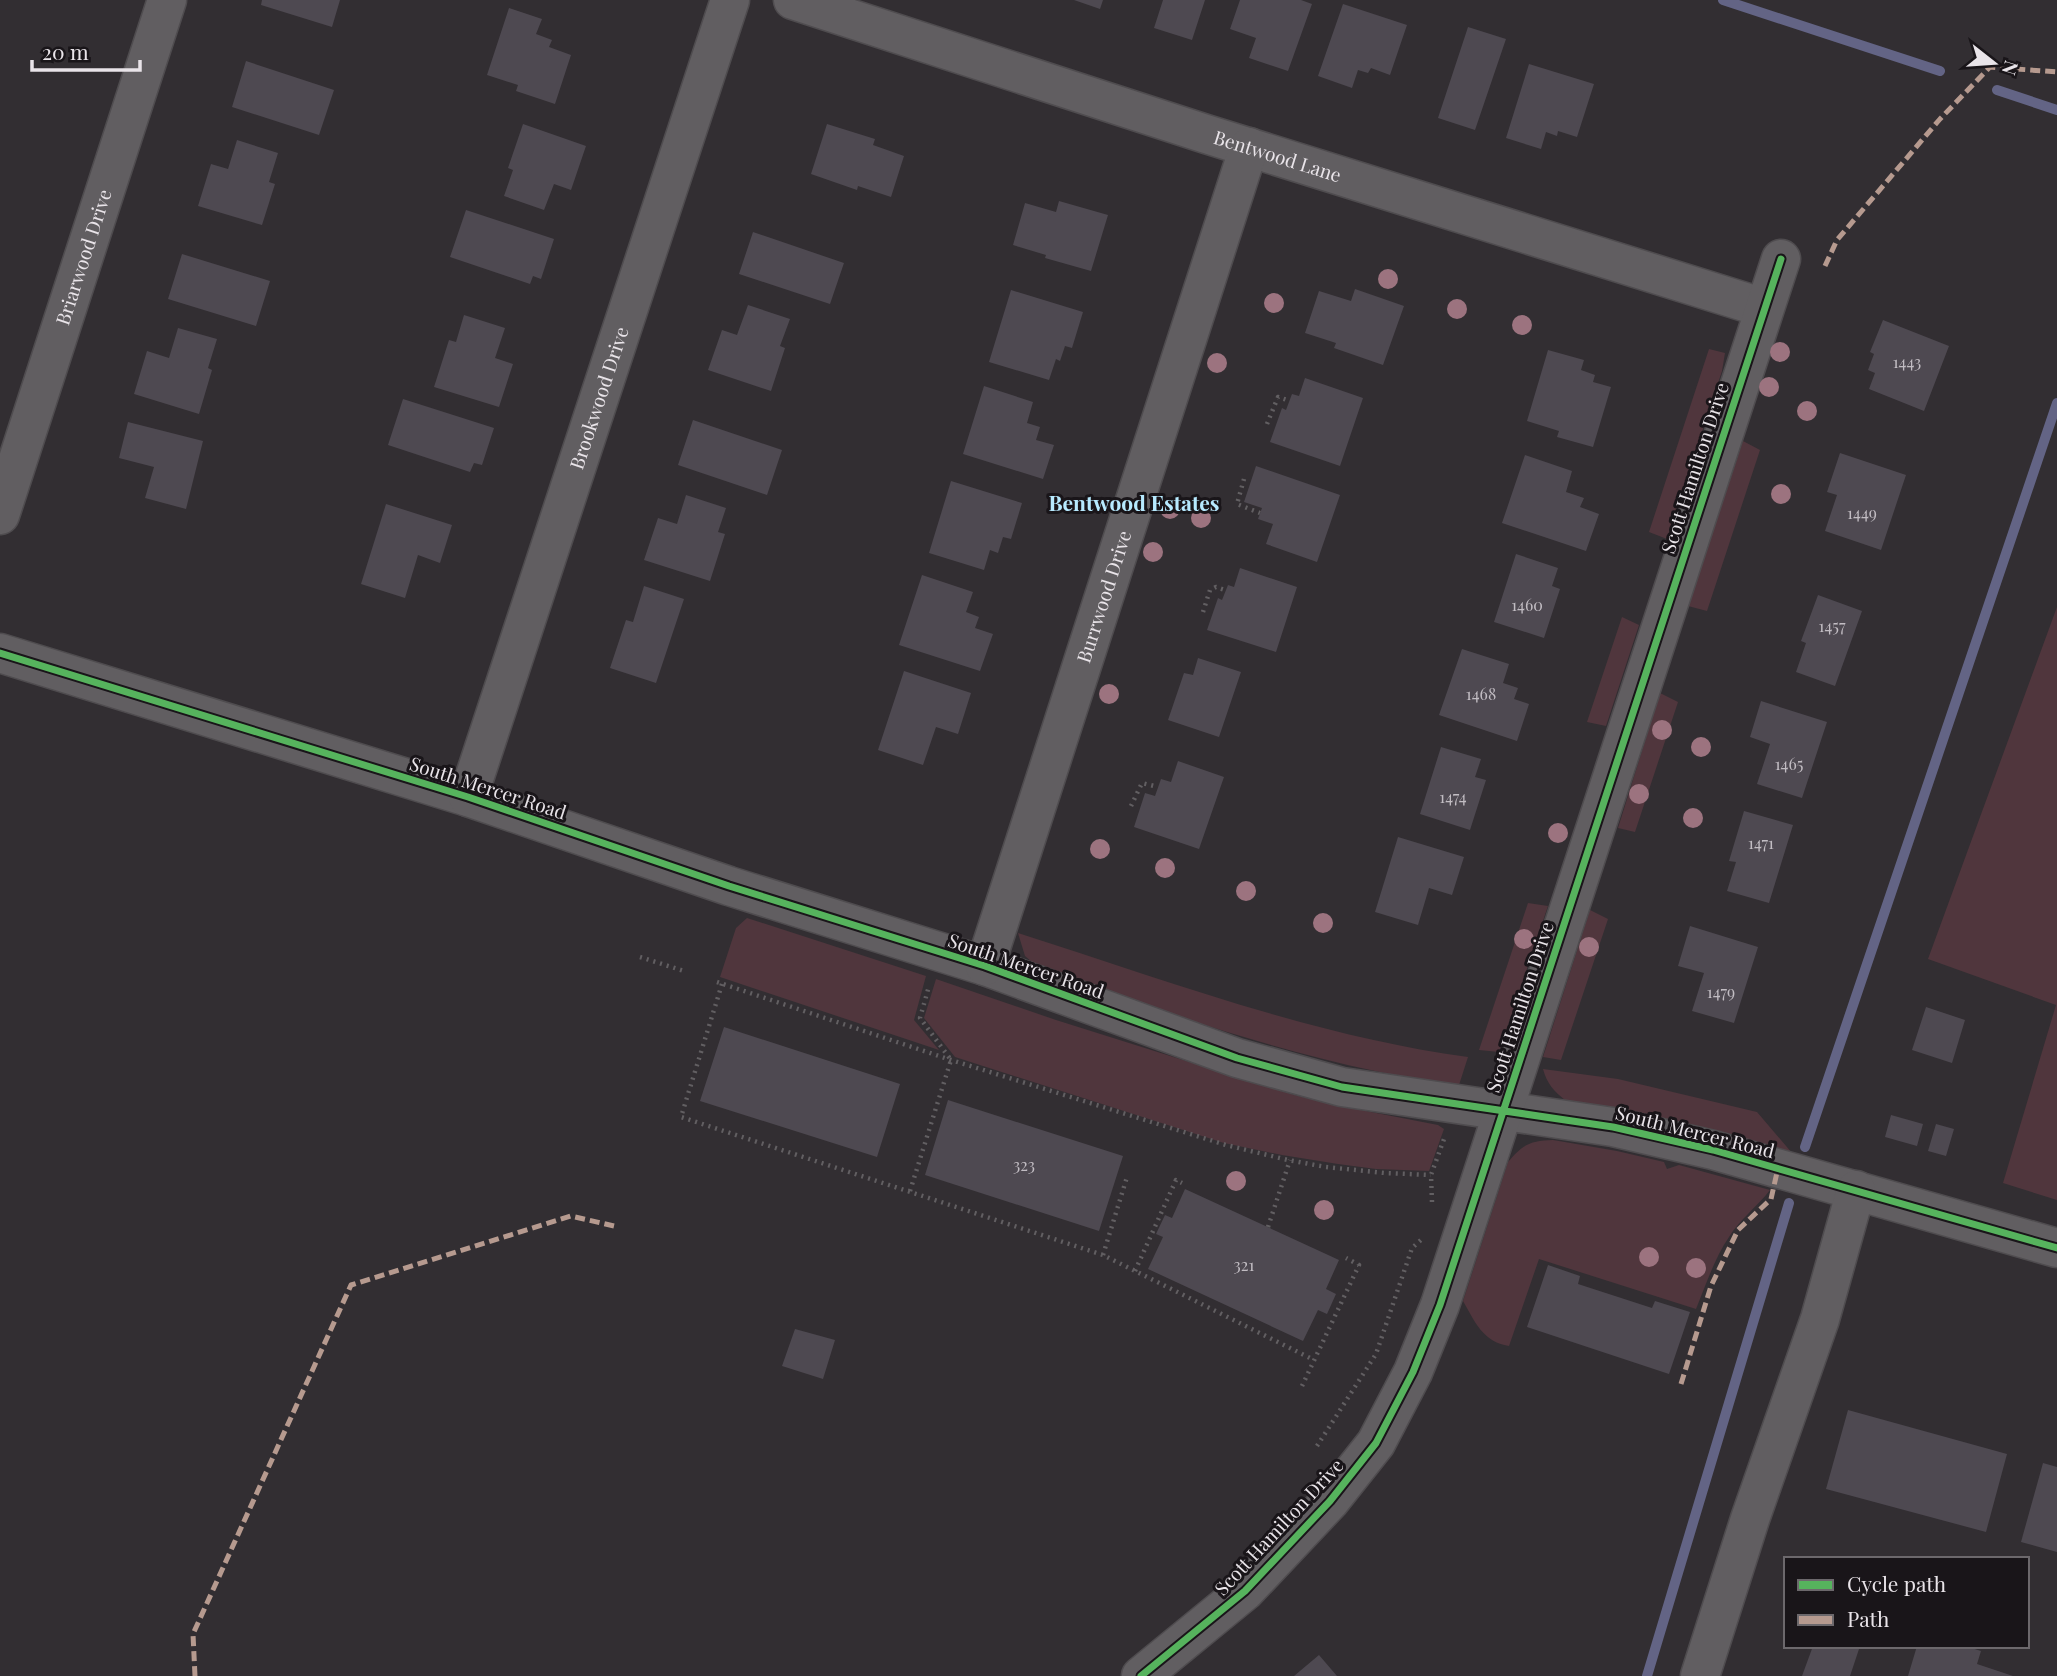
<svg xmlns="http://www.w3.org/2000/svg" width="2057" height="1676" viewBox="0 0 2057 1676" font-family="'Playfair Display',serif">
  <rect width="100%" height="100%" fill="#322e32"/>
  <!-- green -->
  <path fill="#50363d" d="M1709 349 1725 353 1722 371 1667 539 1649 532Z
    M1743 441 1760 450 1707 611 1688 606Z
    M2057 607V1200L2003 1183 2056 1005 1928 959Z
    M1622 617 1639 625 1606 726 1587 722Z
    M1660 693 1678 702 1635 832 1618 828Z
    M1528 903 1548 906 1499 1052 1479 1050Z
    M1590 910 1608 919 1561 1060 1543 1057Z
    M747 918 926 976 914 1020 939 1050 720 977 736 928Z
    M1018 933C1166 980 1313 1036 1468 1057L1459 1085C1431 1081 1403 1077 1375 1071 1261 1047 1149 1007 1039 968L1025 956Z
    M936 979 1056 1020 1291 1094 1330 1104 1438 1125 1444 1129 1429 1171 1376 1169 1338 1164 1282 1155 1224 1143 955 1057 924 1018Z
    M1543 1069 1618 1079 1757 1112 1792 1153 1643 1115 1566 1101C1554 1091 1547 1084 1543 1069Z
    M1553 1140 1617 1151 1664 1162 1667 1169 1679 1165 1770 1190C1757 1207 1740 1219 1729 1237 1714 1259 1706 1285 1696 1309L1539 1259 1509 1346C1483 1342 1475 1322 1463 1301L1508 1162C1523 1144 1530 1141 1553 1140Z"/>
  <g fill="none" stroke-linecap="round" stroke-linejoin="round">
    <!-- stream -->
    <path stroke="#636485" stroke-width="10" d="M1723 0 1940 71
      M1997 90 2057 110
      M1805 1147 2057 403
      M1647 1676 1789 1203"/>
  </g>
  <!-- building -->
  <path fill="#4e4951" d="M262 0H340L332 27 261 5Z
    M1074 0H1103L1100 9Z
    M1163 0H1205L1192 40 1154 28Z
    M1240 0H1301L1312 4 1288 71 1249 58 1256 38 1230 29Z
    M1343 4 1407 25 1390 75 1371 68 1368 73 1358 70 1352 88 1318 76Z
    M509 8 542 19 536 34 552 40 549 47 571 55 555 104 516 91 518 85 487 75Z
    M1468 27 1506 39 1475 130 1438 118Z
    M246 61 334 90 319 135 232 107Z
    M1529 64 1594 84 1577 137 1558 131 1557 136 1546 132 1541 149 1506 138Z
    M523 124 586 146 571 190 554 184 544 210 504 196 513 170 508 168Z
    M827 124 875 139 873 145 904 156 891 197 858 186 857 190 811 174Z
    M237 140 278 153 269 182 275 184 262 225 198 206 211 164 228 169Z
    M1059 201 1108 215 1091 271 1045 258 1046 255 1013 245 1025 203 1056 212Z
    M466 210 554 239 541 279 533 276 530 284 450 257Z
    M753 232 844 263 830 304 739 274Z
    M182 254 270 281 256 326 168 299Z
    M1355 289 1404 306 1383 365 1334 348 1336 343 1305 333 1319 291 1351 301Z
    M1011 290 1083 312 1072 348 1065 346 1060 361 1056 359 1049 380 989 362Z
    M748 305 790 319 780 346 785 348 771 391 708 370 722 330 737 335Z
    M464 315 505 328 495 358 513 364 499 407 434 387 449 340 456 342Z
    M1883 320 1949 346 1924 411 1869 389 1875 373 1868 370 1874 354 1870 352Z
    M178 328 217 339 208 368 212 370 199 414 134 394 147 351 169 358Z
    M1548 350 1584 360 1581 370 1595 375 1593 382 1611 387 1593 447 1557 437 1559 431 1527 421Z
    M1305 378 1363 398 1340 466 1270 442 1282 408 1286 410 1292 394 1299 396Z
    M984 386 1033 402 1027 423 1040 427 1036 440 1054 445 1043 479 963 454Z
    M403 399 494 428 482 465 474 463 470 472 388 445Z
    M693 420 782 450 767 495 678 465Z
    M128 422 203 441 186 509 145 498 154 467 119 458Z
    M1840 453 1906 475 1881 550 1825 531 1837 495 1827 492Z
    M1525 455 1572 471 1566 492 1584 498 1580 507 1599 514 1586 551 1502 523Z
    M1256 466 1340 495 1317 562 1266 544 1273 524 1258 519 1262 508 1244 502Z
    M951 481 1022 503 1011 539 1003 537 998 553 990 550 984 570 929 553Z
    M686 495 726 508 718 532 725 534 710 581 644 560 658 518 677 524Z
    M386 504 452 525 440 563 418 555 405 598 361 584Z
    M1516 554 1558 568 1552 586 1560 589 1544 638 1494 622Z
    M1240 568 1297 587 1276 652 1207 630 1218 598 1222 600 1228 585 1234 587Z
    M922 575 973 592 966 612 979 617 975 628 993 634 980 671 899 645Z
    M644 586 684 599 656 683 610 668 626 620 633 622Z
    M1818 595 1862 611 1835 686 1796 672 1806 643 1801 641Z
    M1462 649 1509 664 1503 683 1518 688 1514 699 1529 704 1517 741 1439 715Z
    M1198 658 1241 672 1219 737 1168 720 1184 673 1193 675Z
    M904 671 971 693 958 734 936 727 923 765 878 750Z
    M1761 701 1827 722 1802 798 1757 784 1770 744 1750 737Z
    M1441 747 1481 759 1475 777 1486 780 1470 830 1420 814Z
    M1178 761 1224 777 1199 849 1134 827 1145 793 1155 796 1161 779 1171 782Z
    M1744 811 1793 825 1769 903 1727 891 1736 862 1729 861Z
    M1398 837 1464 857 1452 895 1429 888 1418 925 1375 912Z
    M1690 926 1758 947 1734 1023 1692 1011 1704 973 1678 966Z
    M1926 1007 1965 1020 1952 1063 1912 1050Z
    M724 1027 900 1084 877 1157 700 1101Z
    M948 1100 1123 1156 1099 1231 925 1175Z
    M1891 1115 1923 1124 1917 1146 1885 1137Z
    M1936 1124 1954 1129 1946 1156 1928 1151Z
    M1185 1189 1339 1260 1326 1289 1336 1294 1327 1314 1318 1310 1303 1341 1148 1269 1163 1237 1156 1234 1165 1215 1172 1218Z
    M1548 1265 1580 1276 1578 1284 1652 1308 1655 1301 1690 1312 1669 1374 1527 1327Z
    M795 1329 835 1340 823 1379 782 1366Z
    M1848 1410 2007 1454 1986 1532 1826 1489Z
    M2043 1463 2057 1467V1552L2021 1542Z
    M1813 1646H1860L1850 1676H1802Z
    M1917 1646H1965L1981 1651 1977 1664 2013 1676H1908Z
    M1319 1655 1337 1676H1294Z"/>
  <g fill="none" stroke-linecap="round" stroke-linejoin="round">
    <defs>
      <g id="minor">
        <path id="s1" d="M793 0 1206 134 1764 308"/>
        <path id="s2" d="M0 515 167 0"/>
        <path d="M0 653 468 797 729 886 985 966 1237 1058 1342 1087 1613 1127 1713 1150 2057 1248"/>
        <path id="s3" d="M468 797 730 0"/>
        <path id="s4" d="M985 966 1249 147"/>
        <path d="M1141 1676 1245 1591 1330 1501 1376 1443 1413 1372 1440 1305 1781 259"/>
        <path d="M1700 1676 1750 1519 1820 1319 1856 1190"/>
      </g>
    </defs>
    <!-- minor casing -->
    <use href="#minor" stroke="#4f4c4f" stroke-width="41"/>
    <!-- path -->
    <path stroke="#625f62" stroke-width="4.5" stroke-dasharray="2 5" stroke-linecap="butt" d="M1267 424 1278 397 1290 401
      M1244 479 1237 504 1260 513
      M1203 612 1210 590 1216 587 1225 590
      M1131 806 1142 783 1158 787
      M640 957 684 971
      M717 982 951 1060 1226 1145 1288 1160 1326 1167 1385 1173 1431 1175
      M722 984 681 1117 1103 1255 1314 1360
      M910 1191 951 1060 920 1018 929 986
      M1432 1202 1431 1175 1444 1139
      M1268 1227 1290 1160
      M1103 1255 1127 1177
      M1135 1271 1176 1180 1182 1183
      M1302 1386 1359 1265 1346 1258
      M1317 1446 1376 1354 1412 1248 1422 1239"/>
    <!-- minor -->
    <use href="#minor" stroke="#615e61" stroke-width="38"/>
    <!-- quiet -->
    <path stroke="#b69a8f" stroke-width="5" stroke-dasharray="10 5" stroke-linecap="butt" d="M1825 266 1837 240 1940 119 1990 67 2057 72
      M1681 1384 1711 1286 1738 1230 1771 1199 1778 1168
      M195 1676 193 1634 351 1285 571 1216 614 1226"/>
    <defs>
      <path id="cycleway" d="M0 653 468 797 729 886 985 966 1237 1058 1342 1087 1613 1127 1713 1150 2057 1248
        M1141 1676 1245 1591 1330 1501 1376 1443 1413 1372 1440 1305 1781 259"/>
    </defs>
    <!-- cycleway casing -->
    <use href="#cycleway" stroke="#191519" stroke-width="11"/>
    <!-- cycleway -->
    <use href="#cycleway" stroke="#56b35d" stroke-width="7"/>
  </g>
  <!-- trees -->
  <g fill="#9c737f">
    <circle cx="1388" cy="279" r="10"/>
    <circle cx="1274" cy="303" r="10"/>
    <circle cx="1457" cy="309" r="10"/>
    <circle cx="1522" cy="325" r="10"/>
    <circle cx="1780" cy="352" r="10"/>
    <circle cx="1217" cy="363" r="10"/>
    <circle cx="1769" cy="387" r="10"/>
    <circle cx="1807" cy="411" r="10"/>
    <circle cx="1781" cy="494" r="10"/>
    <circle cx="1170" cy="509" r="10"/>
    <circle cx="1201" cy="518" r="10"/>
    <circle cx="1153" cy="552" r="10"/>
    <circle cx="1109" cy="694" r="10"/>
    <circle cx="1662" cy="730" r="10"/>
    <circle cx="1701" cy="747" r="10"/>
    <circle cx="1639" cy="794" r="10"/>
    <circle cx="1693" cy="818" r="10"/>
    <circle cx="1558" cy="833" r="10"/>
    <circle cx="1100" cy="849" r="10"/>
    <circle cx="1165" cy="868" r="10"/>
    <circle cx="1246" cy="891" r="10"/>
    <circle cx="1323" cy="923" r="10"/>
    <circle cx="1524" cy="939" r="10"/>
    <circle cx="1589" cy="947" r="10"/>
    <circle cx="1236" cy="1181" r="10"/>
    <circle cx="1324" cy="1210" r="10"/>
    <circle cx="1649" cy="1257" r="10"/>
    <circle cx="1696" cy="1268" r="10"/>
  </g>
  <g text-anchor="middle" stroke-width="6" stroke-linejoin="round" paint-order="stroke">
    <!-- number labels -->
    <g font-size="16" fill="#c2bdc3">
      <text x="1907" y="368">1443</text>
      <text x="1862" y="519">1449</text>
      <text x="1527" y="611">1460</text>
      <text x="1832" y="632">1457</text>
      <text x="1481" y="700">1468</text>
      <text x="1789" y="770">1465</text>
      <text x="1453" y="803">1474</text>
      <text x="1761" y="849">1471</text>
      <text x="1721" y="998">1479</text>
      <text x="1024" y="1171">323</text>
      <text x="1244" y="1271">321</text>
    </g>
    <!-- street labels -->
    <g font-size="19" fill="#e9e4e9" stroke="#191519">
      <text dy="7" stroke="none"><textPath href="#s1" startOffset="509">Bentwood Lane</textPath></text>
      <text dy="7" stroke="none"><textPath href="#s2" startOffset="271">Briarwood Drive</textPath></text>
      <text dy="7" stroke="none"><textPath href="#s3" startOffset="420">Brookwood Drive</textPath></text>
      <text transform="translate(1695 468) rotate(-72)" y="7">Scott Hamilton Drive</text>
      <text dy="7" stroke="none"><textPath href="#s4" startOffset="388">Burrwood Drive</textPath></text>
      <text transform="translate(488 788) rotate(18)" y="7">South Mercer Road</text>
      <text transform="translate(1026 966) rotate(19)" y="7">South Mercer Road</text>
      <text transform="translate(1520 1007) rotate(-72)" y="7">Scott Hamilton Drive</text>
      <text transform="translate(1695 1132) rotate(14)" y="7">South Mercer Road</text>
      <text transform="translate(1279 1527) rotate(-47)" y="7">Scott Hamilton Drive</text>
    </g>
    <!-- neighbourhood labels -->
    <g font-size="21" font-weight="bold" fill="#b7eaff" stroke="#191519">
      <text x="1134" y="511">Bentwood Estates</text>
    </g>
  </g>
  <!-- legend -->
  <rect x="1784" y="1557" width="245" height="91" fill="#191519" stroke="#6c686c" stroke-width="2"/>
  <rect x="1798" y="1580" width="35" height="10" fill="#56b35d" stroke="#6c686c" stroke-width="2"/>
  <text x="1847" y="1592" font-size="21" fill="#e9e4e9">Cycle path</text>
  <rect x="1798" y="1615" width="35" height="10" fill="#b69a8f" stroke="#6c686c" stroke-width="2"/>
  <text x="1847" y="1627" font-size="21" fill="#e9e4e9">Path</text>
  <!-- north arrow -->
  <g transform="translate(1994 63) rotate(107)" stroke="#191519" stroke-width="5" paint-order="stroke">
  <path d="M0-5L12 26L0 18L-12 26Z" fill="#e9e4e9"/>
  <text y="-10" font-size="19" font-weight="bold" text-anchor="middle" fill="#e9e4e9">N</text>
  </g>
  <!-- scale -->
  <path d="M32 60v10h108v-10" fill="none" stroke="#e9e4e9" stroke-width="3.5"/>
  <text x="42" y="60" font-size="21" fill="#e9e4e9" stroke="#191519" stroke-width="5" paint-order="stroke">20 m</text>
</svg>
